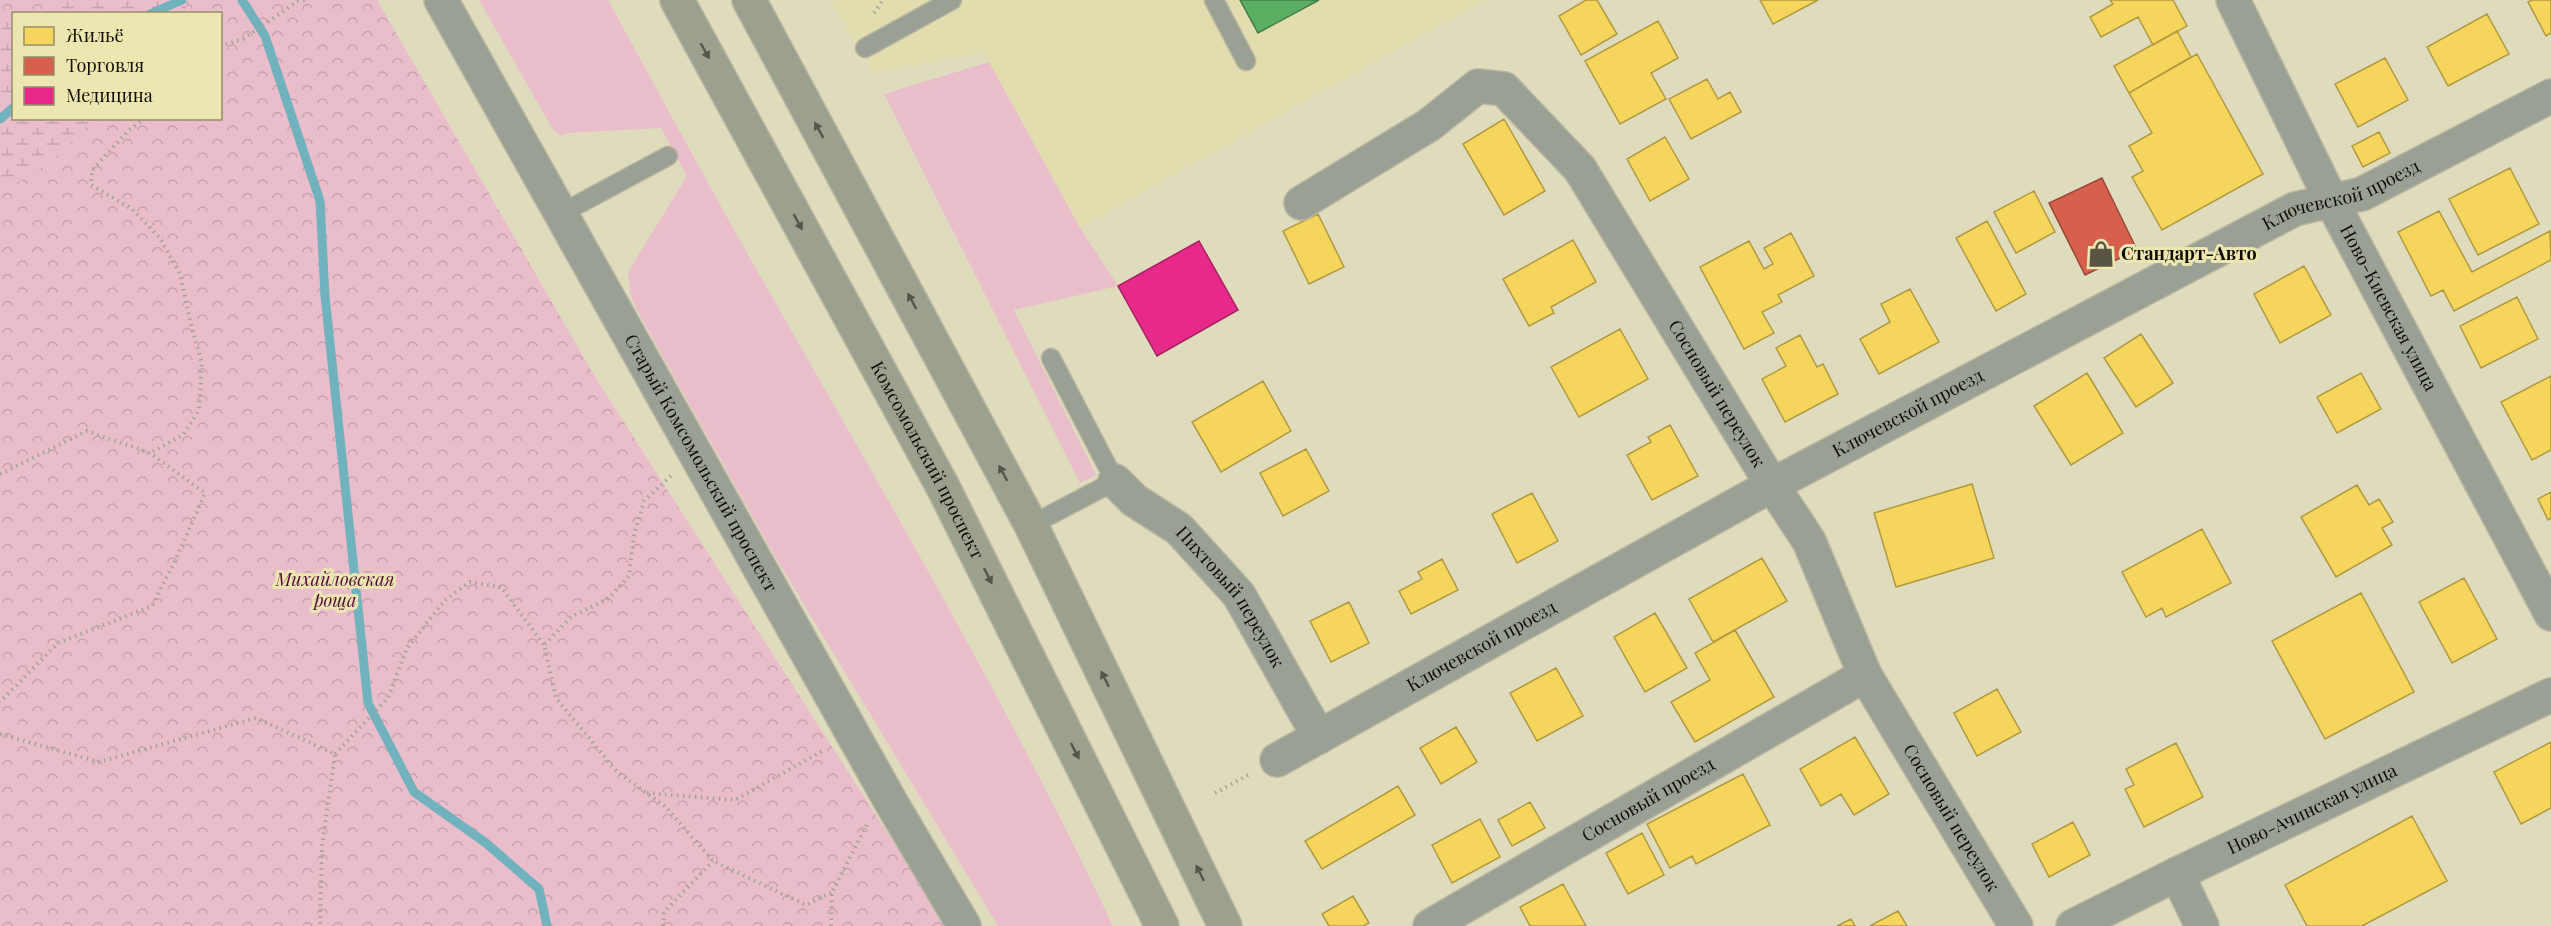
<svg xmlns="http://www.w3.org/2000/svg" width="2551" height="926" viewBox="0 0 2551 926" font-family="'Playfair Display',serif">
  <defs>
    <pattern id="forest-crowns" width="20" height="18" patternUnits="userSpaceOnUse" patternTransform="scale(1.5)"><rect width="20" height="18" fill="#eabdcb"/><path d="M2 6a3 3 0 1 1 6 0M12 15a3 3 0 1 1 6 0" fill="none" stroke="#c8a1ad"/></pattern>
    <pattern id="wetland-marsh" width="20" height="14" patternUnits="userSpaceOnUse" patternTransform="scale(1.5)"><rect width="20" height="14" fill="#eabdcb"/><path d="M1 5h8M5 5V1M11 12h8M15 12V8" fill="none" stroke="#c8a1ad"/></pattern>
  </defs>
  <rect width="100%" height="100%" fill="#dfdcbe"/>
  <!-- built -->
  <path fill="#e2ddae" d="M830 0H1486L1080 228 983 52 874 73Z"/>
  <!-- grass -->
  <path fill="#eabdcb" d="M479 0H608C651 79 694 158 738 237 867 465 1001 689 1113 926H998L773 553 635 307 630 292 628 272 687 176 661 128 569 133 560 135 552 128Z
    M989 62 1080 228 1118 286 1014 310 1096 475 1080 483 884 94Z"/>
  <!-- forest -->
  <path fill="url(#forest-crowns)" fill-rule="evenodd" d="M0 0H377L597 380 947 926H0ZM14 14H220V118H14Z"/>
  <!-- wetland -->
  <path fill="url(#wetland-marsh)" d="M71 0H193L181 13H29Z
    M13 19 14 118 93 119C71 146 35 179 0 189V23Z"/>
  <!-- homes -->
  <path fill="#f6d55c" stroke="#b19940" stroke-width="1.5" d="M1586 0H1597L1617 34 1581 55 1559 16Z
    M1760 0H1818L1773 24Z
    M2110 0H2173L2187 26 2153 45 2138 17 2101 37 2090 17 2113 4Z
    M2532 0H2551V33L2546 36 2528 2Z
    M2487 14 2509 54 2448 86 2427 47Z
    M1658 21 1678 58 1651 73 1666 99 1620 124 1585 61Z
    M2177 31 2191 57 2129 93 2114 66Z
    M2197 54 2263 174 2162 230 2132 177 2143 171 2129 146 2152 133 2129 93Z
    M2385 58 2408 100 2358 127 2335 84Z
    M1707 79 1718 99 1730 92 1741 112 1691 139 1669 99Z
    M1504 119 1545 191 1504 215 1463 144Z
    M2379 132 2390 153 2363 167 2352 146Z
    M1665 137 1689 179 1650 201 1627 159Z
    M2510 168 2539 224 2478 255 2449 199Z
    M2034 191 2055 232 2016 253 1994 212Z
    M2439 211 2472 272 2550 231 2551 260 2454 311 2443 290 2431 296 2398 232Z
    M1318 214 1344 267 1309 284 1283 231Z
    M1987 221 2026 294 1996 311 1956 238Z
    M1791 233 1814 276 1778 295 1782 302 1762 312 1774 333 1744 349 1700 267 1749 241 1764 269 1773 264 1764 248Z
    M1573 240 1596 282 1551 307 1554 313 1529 326 1503 279Z
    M2304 266 2331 315 2280 343 2254 294Z
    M1910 289 1939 342 1879 374 1860 339 1890 322 1881 304Z
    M2517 297 2538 339 2481 368 2460 326Z
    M1620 329 1648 379 1579 417 1551 367Z
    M2141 334 2173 383 2136 407 2104 358Z
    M1800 335 1817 367 1823 364 1838 394 1785 422 1762 379 1786 366 1776 348Z
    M2087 373 2123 433 2071 465 2034 406Z
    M2361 373 2381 409 2337 433 2317 397Z
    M2551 376V450L2532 460 2501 402Z
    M1263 381 1291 431 1221 472 1192 422Z
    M1670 425 1698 476 1652 500 1627 455 1651 442 1648 437Z
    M1306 449 1329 491 1283 516 1260 473Z
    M1972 484 1994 558 1896 587 1874 513Z
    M2357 485 2369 505 2379 499 2393 522 2382 528 2392 545 2336 577 2301 517Z
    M2551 492V518L2548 520 2538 499Z
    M1532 493 1558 541 1517 563 1492 514Z
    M2202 529 2231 583 2166 617 2162 608 2146 617 2122 572Z
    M1762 558 1787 601 1713 642 1689 599Z
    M1442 559 1458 590 1411 614 1399 591 1422 579 1418 572Z
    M2464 578 2497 639 2452 663 2419 602Z
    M2361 593 2414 692 2325 739 2272 641Z
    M1349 602 1369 643 1331 662 1310 621Z
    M1655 613 1687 668 1645 692 1614 637Z
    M1735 630 1774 697 1695 742 1671 702 1710 680 1695 653Z
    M1556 668 1583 716 1537 741 1510 693Z
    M1997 689 2021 732 1977 756 1954 713Z
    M1456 727 1477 762 1441 784 1420 748Z
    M1855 737 1889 794 1854 815 1841 794 1821 806 1800 769Z
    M2551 742V808L2521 824 2494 772Z
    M2176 743 2203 797 2144 827 2125 789 2134 785 2126 769Z
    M1743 774 1770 825 1696 864 1692 856 1670 868 1647 824Z
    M1398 786 1415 815 1322 869 1305 841Z
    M1530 802 1545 828 1512 846 1498 820Z
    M2412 816 2447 881 2362 926H2307L2285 885Z
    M1480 819 1500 857 1452 883 1432 845Z
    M2073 822 2090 855 2049 877 2032 844Z
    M1642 833 1664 875 1628 894 1606 853Z
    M1563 884 1586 926H1530L1520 907Z
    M1353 896 1369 923 1363 926H1329L1322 914Z
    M1898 911 1907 926H1870Z
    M1851 919 1855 926H1837Z"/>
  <!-- shops -->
  <path fill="#d6604d" stroke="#9a4736" stroke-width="1.5" d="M2102 178 2137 250 2085 275 2049 203Z"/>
  <!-- health -->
  <path fill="#e7298a" stroke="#a62161" stroke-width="1.5" d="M1199 241 1238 310 1157 356 1118 286Z"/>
  <!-- public -->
  <path fill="#5aae61" stroke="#447e44" stroke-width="1.5" d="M1240 0H1319L1258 33Z"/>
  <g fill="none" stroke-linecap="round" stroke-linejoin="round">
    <!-- stream -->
    <path stroke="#70b2be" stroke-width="9" d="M242 0 265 36 320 201 325 296 368 703 414 792 486 843 539 889 547 926
      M150 14 182 0
      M0 119 14 107"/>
    <defs>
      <path id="service" d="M1214 0 1246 61
        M865 48 952 0
        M562 213 668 156
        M1031 525 1115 481 1051 358"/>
      <g id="minor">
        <path id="s1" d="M441 0 892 804 964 926"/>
        <path id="s2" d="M2233 0 2332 202 2551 614"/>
        <path id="s3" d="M1301 203 1429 125 1478 86 1504 89 1580 169 1772 485 1809 541 1865 675 2016 926"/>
        <path id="s4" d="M1115 481 1134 500 1179 529 1239 595 1319 737"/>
        <path id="s5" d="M1277 760 1772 485 2295 209 2362 194 2551 96"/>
        <path d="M2177 874 2202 926"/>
        <path id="s6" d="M1430 926 1865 675"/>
        <path id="s7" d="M2073 926 2177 874 2551 695"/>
      </g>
      <g id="primary">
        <path id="s8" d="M677 0 943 487 1162 926"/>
        <path d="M749 0 1031 525 1225 926"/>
      </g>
    </defs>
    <!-- service casing -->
    <use href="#service" stroke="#bbb8a2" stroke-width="21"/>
    <!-- minor casing -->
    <use href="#minor" stroke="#bbb8a2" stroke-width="36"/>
    <!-- primary casing -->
    <use href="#primary" stroke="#bbb8a2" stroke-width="36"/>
    <!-- path -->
    <path stroke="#a3a494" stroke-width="4" stroke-dasharray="1.5 4.5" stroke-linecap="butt" d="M874 13 883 0
      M220 46 243 39 298 1 308 0
      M145 118 129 130 92 170 91 185 132 209 160 238 180 274 190 320 202 364 199 410 183 435 150 453
      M0 474 87 431 150 453 205 493 175 561 152 606 58 643 0 702
      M671 476 644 501 634 535 629 576 609 598 571 617 544 645 556 698 617 772 666 807 713 861 806 905 832 892
      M0 734 99 762 256 718 335 754 322 846 320 926
      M335 754 388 698 407 648 445 600 470 582 501 587 544 645
      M647 793 735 800 824 750
      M1215 793 1250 774
      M663 926 664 912 713 861
      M831 926 832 892 867 824"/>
    <!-- service -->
    <use href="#service" stroke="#9aa094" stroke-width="18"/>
    <!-- minor -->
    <use href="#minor" stroke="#9aa094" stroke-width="33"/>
    <!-- primary -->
    <use href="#primary" stroke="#9ca08f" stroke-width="33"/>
  </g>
  <!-- one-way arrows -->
  <defs><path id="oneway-solid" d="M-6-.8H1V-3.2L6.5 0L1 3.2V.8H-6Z" transform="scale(1.5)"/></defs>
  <g fill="#565648">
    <use href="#oneway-solid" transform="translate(705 51) rotate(61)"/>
    <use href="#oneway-solid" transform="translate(819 130) rotate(-119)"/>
    <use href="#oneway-solid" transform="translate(798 222) rotate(61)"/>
    <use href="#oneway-solid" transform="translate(912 301) rotate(-118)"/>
    <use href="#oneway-solid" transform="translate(1003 473) rotate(-118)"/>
    <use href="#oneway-solid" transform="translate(988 576) rotate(63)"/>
    <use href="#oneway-solid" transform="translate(1105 679) rotate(-116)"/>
    <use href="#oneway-solid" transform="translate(1075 751) rotate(63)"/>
    <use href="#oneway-solid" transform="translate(1200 873) rotate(-116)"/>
  </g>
  <!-- icons -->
  <defs>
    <symbol id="shop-bare" viewBox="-9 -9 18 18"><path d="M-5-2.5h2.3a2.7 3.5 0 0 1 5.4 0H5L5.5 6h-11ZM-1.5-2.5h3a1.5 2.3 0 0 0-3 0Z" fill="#585542" stroke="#ece6b1" stroke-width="2.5" paint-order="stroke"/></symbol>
  </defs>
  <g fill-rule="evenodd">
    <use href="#shop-bare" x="2082" y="235" width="38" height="38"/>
  </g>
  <g text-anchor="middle" stroke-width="6" stroke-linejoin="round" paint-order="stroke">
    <!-- street labels -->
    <g font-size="18" fill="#0f0d00" stroke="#ece6b1">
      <text dy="6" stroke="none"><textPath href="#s5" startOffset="1206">Ключевской проезд</textPath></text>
      <text dy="6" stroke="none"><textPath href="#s2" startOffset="345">Ново-Киевская улица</textPath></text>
      <text dy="6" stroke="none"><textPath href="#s3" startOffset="612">Сосновый переулок</textPath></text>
      <text dy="6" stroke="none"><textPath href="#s5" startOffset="720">Ключевской проезд</textPath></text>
      <text dy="6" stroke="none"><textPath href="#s8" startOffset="524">Комсомольский проспект</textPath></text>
      <text dy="6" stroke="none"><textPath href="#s1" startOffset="531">Старый Комсомольский проспект</textPath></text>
      <text dy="6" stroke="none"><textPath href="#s4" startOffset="166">Пихтовый переулок</textPath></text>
      <text dy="6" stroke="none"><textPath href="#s5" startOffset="234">Ключевской проезд</textPath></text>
      <text dy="6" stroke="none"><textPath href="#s6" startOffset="252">Сосновый проезд</textPath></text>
      <text dy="6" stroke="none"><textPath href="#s7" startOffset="266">Ново-Ачинская улица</textPath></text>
      <text dy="6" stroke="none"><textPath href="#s3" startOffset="1098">Сосновый переулок</textPath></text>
    </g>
    <!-- poi labels -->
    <g font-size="18" font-weight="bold" fill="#0f0d00" stroke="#ece6b1" text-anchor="start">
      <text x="2121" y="260">Стандарт-Авто</text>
    </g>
    <!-- park labels -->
    <g font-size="18" font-style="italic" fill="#520a3e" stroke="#ece6b1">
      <text x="335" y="586">Михайловская<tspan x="335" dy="21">роща</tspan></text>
    </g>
  </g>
  <!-- legend -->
  <rect x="12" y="12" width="210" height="108" fill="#ece6b1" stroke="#948f6a" stroke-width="1.5"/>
  <rect x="24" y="27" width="30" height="18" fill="#f6d55c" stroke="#948f6a" stroke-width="1.5"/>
  <text x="66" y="42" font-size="18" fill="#0f0d00">Жильё</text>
  <rect x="24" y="57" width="30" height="18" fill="#d6604d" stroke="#948f6a" stroke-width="1.5"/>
  <text x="66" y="72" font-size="18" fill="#0f0d00">Торговля</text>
  <rect x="24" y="87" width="30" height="18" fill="#e7298a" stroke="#948f6a" stroke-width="1.5"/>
  <text x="66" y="102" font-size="18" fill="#0f0d00">Медицина</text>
</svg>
